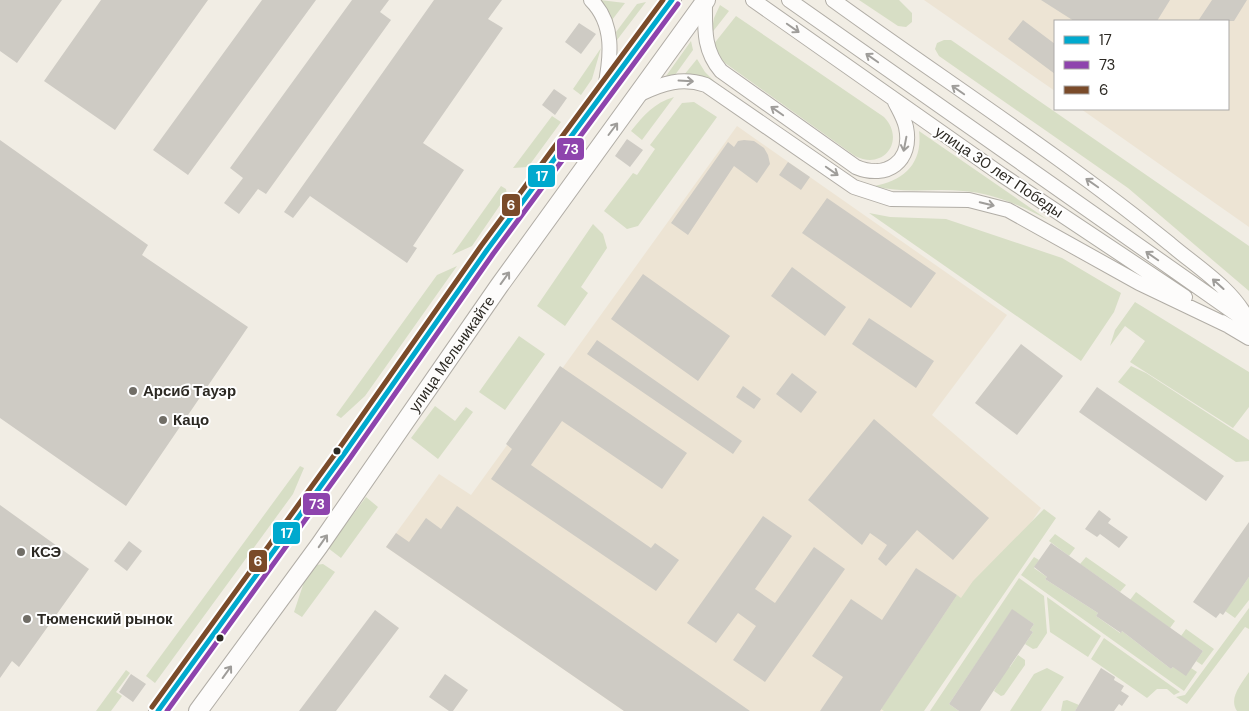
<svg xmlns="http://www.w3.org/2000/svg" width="1249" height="711" viewBox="0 0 1249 711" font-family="'DM Sans',sans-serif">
  <rect width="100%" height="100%" fill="#f1ede4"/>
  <!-- built -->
  <path fill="#ede4d4" d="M924 0H1249V227L1081 109H1228V21H1055V91Z
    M737 126 1007 315 932 415 1041 508 901 711H624L386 547 439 474 471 495Z"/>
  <!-- green -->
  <path fill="#d7dec5" d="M600 0 625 3 612 20 610 14Z
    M859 0H899L912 13V22L906 27 898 26Z
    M646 2 617 40 616 32 637 4Z
    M720 5 729 11 711 34 714 18Z
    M736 16 884 117C906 140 884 171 855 156L725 63 718 57 713 45Z
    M944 40H951L1249 246V291L1128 188 939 56 935 49 937 43Z
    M691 41 693 50 675 75 666 76Z
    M601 48 592 79 581 95 573 89Z
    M697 59 705 72 718 85 702 78 684 75Z
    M674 97 642 140 631 131C644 115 654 103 674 97Z
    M694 102 717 117 638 226 627 229 604 211 633 173 637 175 655 149 650 145 682 103Z
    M552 116 561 122 528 167 513 168Z
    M919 131 1048 220C1021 206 994 193 963 191 933 188 903 194 874 186 904 181 923 163 919 131Z
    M501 186 506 189 507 195 472 246 452 255Z
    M869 213 890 217 946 219 1062 258 1121 293 1114 312 1081 361Z
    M593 224 603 234 607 248 581 287 588 293 565 326 537 306Z
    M457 266 365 396 341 418 336 415 437 275Z
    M1135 302 1249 372V407L1233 428 1130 362 1145 341 1125 326 1110 346 1115 330Z
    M519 336 545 354 505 410 479 392Z
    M1131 366 1146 373 1249 440V461L1236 462 1118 382Z
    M435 406 455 421 466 407 473 412 438 459 411 438Z
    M300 466 304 468 293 494 155 683 146 676Z
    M366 497 378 507 341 558 328 548Z
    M1044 509 1056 518 924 711H884L881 709 957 595 961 598 973 581Z
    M1055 534 1075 548 1069 556 1049 541Z
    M1034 557 1039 560 1034 568 1047 577 1045 579 1098 613 1096 616 1120 633 1122 631 1171 669 1173 667 1191 668 1197 672 1184 691 1021 575Z
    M1086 557 1126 585 1120 592 1080 564Z
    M323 564 335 572 302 617 294 612 304 582 316 565Z
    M1249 577V600L1235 618 1225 611Z
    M1019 578 1044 596 1047 633 1037 648 1033 649 1025 644 1033 632 1030 630 1034 624 1012 610 949 704 959 711H930Z
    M1136 592 1175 621 1170 628 1130 600Z
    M1047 597 1101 636 1088 657 1050 632Z
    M1249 608V629L1245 627 1187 704 1176 697 1185 695Z
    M1186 629 1214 649 1202 665 1196 661 1203 651 1181 636Z
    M1104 638 1180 692 1174 695 1167 689H1157L1147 698 1091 659Z
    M1018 655 1025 660V665L1004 695 1001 696 994 691 1007 666 1010 667Z
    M1047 668 1064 677 1041 711H1010L1034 674Z
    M126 670 130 673 116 692 122 696 111 711H96Z
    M1249 672V711H1237C1228 698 1242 683 1249 672Z
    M1067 700 1079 705 1075 711H1061L1063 701Z"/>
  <!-- building -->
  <path fill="#cecbc4" d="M0 0H62L17 63 0 51Z
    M101 0H208L115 130 44 81Z
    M262 0H316L188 175 153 150Z
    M352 0H389L380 12 391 20 266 194 258 189 239 214 224 203 243 178 230 168Z
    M434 0H502L488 19 503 28 423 143 464 170 413 246 417 248 407 263 310 196 293 218 284 212Z
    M1041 0H1170L1157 21H1074Z
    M1212 0H1247L1234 21H1198Z
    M1023 20 1055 44V74L1008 39Z
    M579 23 596 34 581 54 565 42Z
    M554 89 567 98 555 115 542 105Z
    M627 139 643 150 630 167 615 156Z
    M0 140 148 245 142 255 248 327 126 506 0 418Z
    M744 140 754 141 764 148 768 155 770 164 757 183 734 166 688 235 671 223 728 142 734 147 738 141Z
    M788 162 810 177 801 190 779 175Z
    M827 198 936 273 911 308 802 233Z
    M792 267 846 307 825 336 771 296Z
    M643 274 730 336 698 381 611 319Z
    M869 318 934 361 916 388 852 344Z
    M597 340 742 441 733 454 587 354Z
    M1021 344 1063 376 1017 435 975 403Z
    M560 366 687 453 662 489 562 421 531 465 651 548 655 543 679 560 656 591 491 479 512 449 506 444Z
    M792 373 817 392 801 413 776 394Z
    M743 386 761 399 754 409 736 397Z
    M1097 387 1224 476 1206 501 1079 412Z
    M874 419 989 518 953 560 917 530 886 566 878 559 887 545 870 533 862 545 808 500Z
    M0 505 89 569 19 667 12 661 0 678Z
    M457 506 750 711H624L386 547 396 533 409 542 426 518 441 529Z
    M1099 510 1111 519 1108 523 1128 537 1119 548 1100 534 1097 537 1085 529Z
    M763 516 792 536 755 589 775 603 814 547 845 569 765 682 733 660 756 626 738 613 716 643 687 623Z
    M1249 522V577L1223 615 1220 613 1216 618 1193 602Z
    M129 541 142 551 127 571 114 561Z
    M1051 543 1203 651 1186 676 1173 667 1171 669 1122 631 1121 633 1096 616 1098 613 1045 579 1047 577 1034 567Z
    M916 568 957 595 880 711H820L843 677 812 656 851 599 882 620Z
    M1012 609 1034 624 1030 630 1033 632 980 711H959L949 704Z
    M375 610 399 628 336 711H299Z
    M1101 668 1115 677 1114 680 1124 686 1121 691 1129 696 1122 706 1119 704 1114 711H1075Z
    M131 674 146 684 133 702 119 692Z
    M445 674 468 690 453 711H449L429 697Z"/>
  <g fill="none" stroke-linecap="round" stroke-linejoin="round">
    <defs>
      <path id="minor" d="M591 0C615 24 611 57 605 88
        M753 0 1002 175 1185 297
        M789 0 1249 323
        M833 0C945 81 1063 157 1170 244 1197 267 1232 288 1248 320
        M705 1C705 28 703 50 721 71L856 167C887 180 913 161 906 127 904 118 899 110 895 102
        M640 94C663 83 682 77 706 85L854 187 891 199 969 200 1008 210 1139 283 1229 326
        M1222 322 1249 338"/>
      <g id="major">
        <path d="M158 711 344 454 487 250 672 0"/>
        <path id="s1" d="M198 711 319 546 499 286 706 0"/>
      </g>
    </defs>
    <!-- minor casing -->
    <use href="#minor" stroke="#b1ada6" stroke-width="16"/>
    <!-- major casing -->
    <use href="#major" stroke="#b1ada6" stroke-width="20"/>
    <!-- minor -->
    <use href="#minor" stroke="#fdfcfb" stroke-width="14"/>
    <!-- major -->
    <use href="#major" stroke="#fdfcfb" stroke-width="18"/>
    <defs>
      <path id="bus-1" d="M158 711 344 454 487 250 672 0"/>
      <path id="bus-2" d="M167 711 350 458 493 254 678 4"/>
      <path id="bus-3" d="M152 707 338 450 481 246 663 0"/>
    </defs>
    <!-- bus-1 casing -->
    <use href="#bus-1" stroke="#fff" stroke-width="9"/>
    <!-- bus-2 casing -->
    <use href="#bus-2" stroke="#fff" stroke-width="9"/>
    <!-- bus-3 casing -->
    <use href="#bus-3" stroke="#fff" stroke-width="9"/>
    <!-- bus-1 -->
    <use href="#bus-1" stroke="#00a9ce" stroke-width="5"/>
    <!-- bus-2 -->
    <use href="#bus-2" stroke="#8e44ad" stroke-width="5"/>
    <!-- bus-3 -->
    <use href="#bus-3" stroke="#7a4b2a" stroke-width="5"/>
  </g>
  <!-- one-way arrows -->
  <defs><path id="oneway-shaft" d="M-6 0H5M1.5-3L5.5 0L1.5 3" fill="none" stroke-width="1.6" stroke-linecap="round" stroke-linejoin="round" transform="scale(1.25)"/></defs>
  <g stroke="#9f9d9a">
    <use href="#oneway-shaft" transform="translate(793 28) rotate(35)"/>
    <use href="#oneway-shaft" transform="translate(872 58) rotate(-145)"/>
    <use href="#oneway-shaft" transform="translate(686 81) rotate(3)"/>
    <use href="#oneway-shaft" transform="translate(958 90) rotate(-145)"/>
    <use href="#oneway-shaft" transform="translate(777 111) rotate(-145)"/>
    <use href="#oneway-shaft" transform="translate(613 129) rotate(-53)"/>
    <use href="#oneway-shaft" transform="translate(905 144) rotate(101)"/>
    <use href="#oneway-shaft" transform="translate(832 171) rotate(35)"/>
    <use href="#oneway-shaft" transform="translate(1092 183) rotate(-145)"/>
    <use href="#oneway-shaft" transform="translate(987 204) rotate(14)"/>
    <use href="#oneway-shaft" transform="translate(1152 256) rotate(-145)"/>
    <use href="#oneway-shaft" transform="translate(505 278) rotate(-54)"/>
    <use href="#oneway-shaft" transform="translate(1218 284) rotate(-138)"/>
    <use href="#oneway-shaft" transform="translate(323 541) rotate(-55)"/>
    <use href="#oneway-shaft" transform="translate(227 672) rotate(-54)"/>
  </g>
  <!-- markers -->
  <g fill="#716e67" stroke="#fff" stroke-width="2">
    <circle cx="133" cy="391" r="5"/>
    <circle cx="163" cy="420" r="5"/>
    <circle cx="21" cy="552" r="5"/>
    <circle cx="27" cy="619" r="5"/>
  </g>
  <g fill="#2c2923" stroke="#fff" stroke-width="2">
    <circle cx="337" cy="451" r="4.5"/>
    <circle cx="220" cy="638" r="4.5"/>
  </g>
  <g text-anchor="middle" stroke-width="4" stroke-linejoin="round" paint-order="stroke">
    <!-- street labels -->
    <g font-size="15" fill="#2c2923" stroke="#fff">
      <text transform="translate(999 172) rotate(34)" y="5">улица 30 лет Победы</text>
      <text dy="5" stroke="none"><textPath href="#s1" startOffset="438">улица Мельникайте</textPath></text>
    </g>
    <!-- poi labels -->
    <g font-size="15" font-weight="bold" fill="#2c2923" stroke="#fff" text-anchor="start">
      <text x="143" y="396">Арсиб Тауэр</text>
      <text x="173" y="425">Кацо</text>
      <text x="31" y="557">КСЭ</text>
      <text x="37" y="624">Тюменский рынок</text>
    </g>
  </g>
  <g stroke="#fff" stroke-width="2">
    <rect x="556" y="137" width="29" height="24" rx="5" fill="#8e44ad"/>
    <rect x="527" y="164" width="29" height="24" rx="5" fill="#00a9ce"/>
    <rect x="501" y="193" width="20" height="24" rx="5" fill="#7a4b2a"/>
    <rect x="302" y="492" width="29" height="24" rx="5" fill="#8e44ad"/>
    <rect x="272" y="521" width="29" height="24" rx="5" fill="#00a9ce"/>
    <rect x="248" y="549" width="20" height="24" rx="5" fill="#7a4b2a"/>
  </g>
  <g font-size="14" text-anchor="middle" font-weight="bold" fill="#fff">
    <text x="571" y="154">73</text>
    <text x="542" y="181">17</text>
    <text x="511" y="210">6</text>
    <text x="317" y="509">73</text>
    <text x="287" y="538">17</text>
    <text x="258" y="566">6</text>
  </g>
  <!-- legend -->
  <rect x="1054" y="20" width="175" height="90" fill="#ffffff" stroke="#aba9a7"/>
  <rect x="1064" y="36" width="25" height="8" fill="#00a9ce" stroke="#aba9a7"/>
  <text x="1099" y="45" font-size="15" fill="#2c2923">17</text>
  <rect x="1064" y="61" width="25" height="8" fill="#8e44ad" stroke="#aba9a7"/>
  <text x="1099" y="70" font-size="15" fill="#2c2923">73</text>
  <rect x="1064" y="86" width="25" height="8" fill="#7a4b2a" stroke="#aba9a7"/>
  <text x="1099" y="95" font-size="15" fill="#2c2923">6</text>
</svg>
